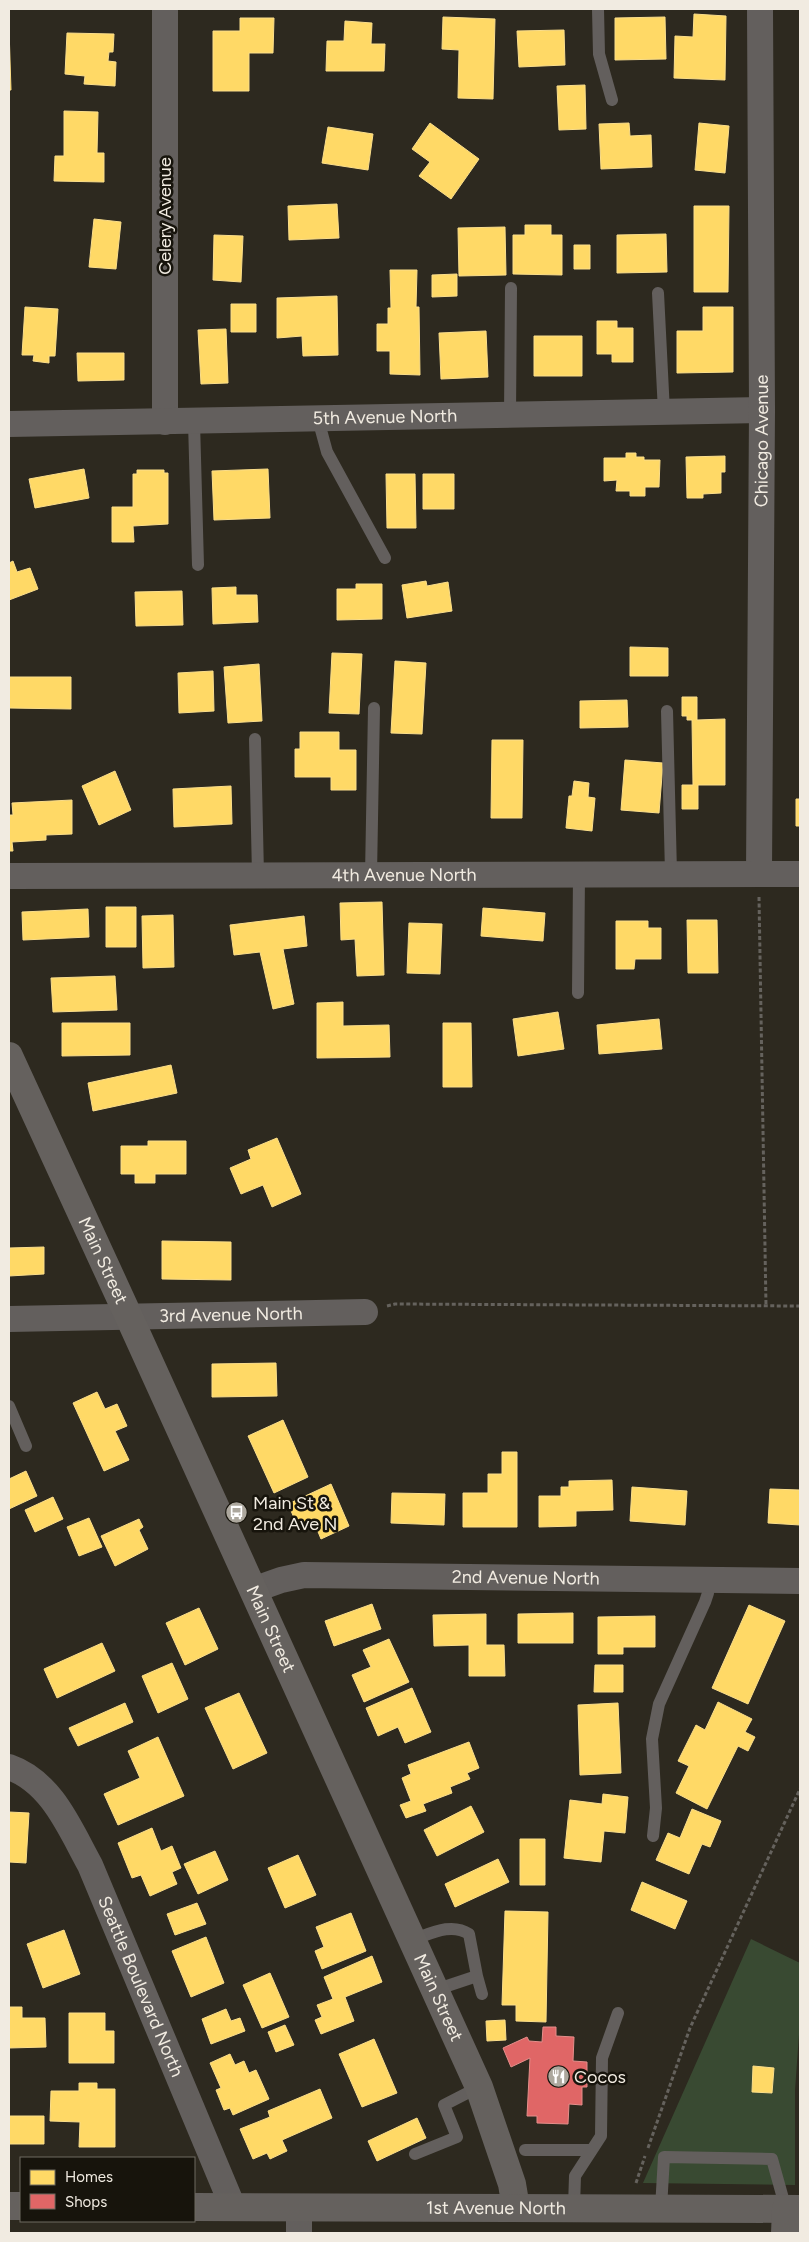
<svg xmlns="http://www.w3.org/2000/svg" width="809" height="2242" viewBox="0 0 809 2242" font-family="Figtree,sans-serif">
  <rect width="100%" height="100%" fill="#2d291f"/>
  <!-- green -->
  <path fill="#394a32" d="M751 1939 800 1963V2021L795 2090V2185L643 2183Z"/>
  <!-- homes -->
  <path fill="#ffd966" stroke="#fbde8b" d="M694 14 726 16 725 80 674 78 675 36 693 37Z
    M443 17 495 19 493 99 458 98 459 50 442 49Z
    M665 17 666 59 615 60V18Z
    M240 18H274L273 53H249V91H213V31H240Z
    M345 21 372 23 371 44H385L384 71H326L327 41H344Z
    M9 29 11 90H9Z
    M564 30 565 65 519 67 517 31Z
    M67 33 114 34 113 52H109L108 61 116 62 115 86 84 84 85 76 65 74Z
    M585 85 586 129 559 130 557 86Z
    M64 111 98 112 97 153H104V182L54 181 55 156H64Z
    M430 123 479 159 451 199 419 176 430 162 412 149Z
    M629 123 630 136 651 135 652 167 601 169 599 124Z
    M699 123 729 126 725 173 695 170Z
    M328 127 373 134 368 170 322 163Z
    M337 204 339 238 289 240 288 206Z
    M694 206H729L728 292H694Z
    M94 219 121 222 116 269 89 267Z
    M525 225H551V235H562V275L513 274V235H525Z
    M505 227 506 275 459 276 458 228Z
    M666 234 667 272 617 273V235Z
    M214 235 243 236 241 282 213 280Z
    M574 245H590V269H574Z
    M390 270H417L416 307H419L420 375 390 374V351H377V324H388V308H391Z
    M457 274V296L432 297V275Z
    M337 296 338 355 303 356 302 336 277 338V298Z
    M231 304H256V332H231Z
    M25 307 58 309 55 356H49V363L33 361 34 355H22Z
    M703 307H733V372L677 373V331H703Z
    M597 321H617V328H633V362H612V354H597Z
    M226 329 228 383 201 384 198 330Z
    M486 331 488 377 441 379 439 333Z
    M534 336H582V376H534Z
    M77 353H124V380L78 381Z
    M626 453H636V457H644V460H660L659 487H645V496H630V491H616L617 480 604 481V458H626Z
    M725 456V472H721V493L703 494V498H687L686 457Z
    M84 469 89 498 35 508 29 479Z
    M268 469 270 518 214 520 212 471Z
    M137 470H164V473H168V524L133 526 134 542H112V507H133V474H137Z
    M386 474H415L416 528H387Z
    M423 474H454V509H423Z
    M13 561 17 572 30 568 38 589 9 600V563Z
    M426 581 427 586 448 582 452 611 407 618 402 585Z
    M356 584H382V619L337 620V589H356Z
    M236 587V595H257L258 622 213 624 212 588Z
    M182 591 183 625 136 626 135 592Z
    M630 647 668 648V676H630Z
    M332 653 362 654 359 714 329 713Z
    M395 661 426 663 422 734 391 733Z
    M259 664 262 721 228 723 224 667Z
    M213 671 214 711 179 713 178 673Z
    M9 677H71V709L9 708Z
    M682 697H697V720L725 719V785H698V809H682V785H693L692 720H687V716H682Z
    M627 700 628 727 580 728V701Z
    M300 732H339V750H356V790H331V777H295V749H300Z
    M492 740H523L522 818H491Z
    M625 760 663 763 659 813 621 810Z
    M115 771 131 810 99 825 82 786Z
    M574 781 589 783 588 797 595 798 592 831 566 828 569 796H572Z
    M231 786 232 824 174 827 173 789Z
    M796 799H800V826H796Z
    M72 800V834L46 835V840L12 842 13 851H9V815H13L12 803Z
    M382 902 384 975 357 976 355 939 341 940 340 903Z
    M106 907H136V947H106Z
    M483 908 545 913 543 941 481 936Z
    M88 909 89 937 23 940 22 912Z
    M173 915 174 967 143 968 142 916Z
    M304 916 307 946 283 949 294 1004 273 1009 260 952 234 955 230 925Z
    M687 920H717L718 973H688Z
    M616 921H648V928H661V959H635L634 969H616Z
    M409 923 442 924 440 974 407 973Z
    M115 976 117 1010 53 1012 51 978Z
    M343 1002V1026L389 1025 390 1057 317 1058V1003Z
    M558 1012 564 1049 518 1056 513 1019Z
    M659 1019 662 1049 599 1054 597 1025Z
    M62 1023H130V1055L62 1056Z
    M443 1023H471L472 1087H443Z
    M171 1065 177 1093 93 1111 88 1083Z
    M277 1138 301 1194 272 1207 263 1185 241 1194 230 1168 251 1159 248 1150Z
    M148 1141H186V1174H155V1183H135V1174H121V1146H148Z
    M162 1241 231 1242V1280L162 1279Z
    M44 1247V1274L9 1276V1248Z
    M276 1363 277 1396 212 1397V1364Z
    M97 1392 105 1409 117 1404 127 1426 115 1431 129 1460 104 1471 73 1403Z
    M283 1420 308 1477 274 1493 248 1436Z
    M502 1452H517V1527H463V1493H488V1474H502Z
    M26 1471 37 1496 9 1509V1479Z
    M612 1480 613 1510 576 1511V1526L539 1527V1496H561V1487H569V1481Z
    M331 1484 349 1526 321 1539 314 1522 299 1529 288 1504Z
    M632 1487 687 1491 685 1525 630 1521Z
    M770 1489 800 1490V1525L768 1523Z
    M392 1493 445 1494 444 1525 391 1523Z
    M53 1497 63 1519 35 1532 25 1510Z
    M89 1518 102 1547 79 1556 67 1527Z
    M139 1519 143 1527 139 1530 148 1549 115 1566 101 1536Z
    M372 1604 381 1629 334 1646 325 1621Z
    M749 1605 785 1621 748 1704 712 1688Z
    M199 1608 218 1649 185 1665 166 1623Z
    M573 1613V1643H518V1614Z
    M486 1614V1645H504L505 1676H469V1645L434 1646 433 1615Z
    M655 1616V1647H623V1654H598V1617Z
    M389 1639 409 1682 364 1702 352 1675 371 1667 363 1650Z
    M102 1643 115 1671 57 1698 44 1669Z
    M172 1663 188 1699 158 1713 142 1676Z
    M595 1665H623V1692H594Z
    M412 1688 431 1732 405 1743 398 1727 378 1736 366 1708Z
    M239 1693 267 1753 233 1769 205 1708Z
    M718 1702 752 1719 745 1732 755 1737 748 1751 738 1746 707 1809 676 1793 689 1766 678 1761 696 1725 705 1730Z
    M125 1703 133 1722 78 1746 69 1728Z
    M618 1703 621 1773 580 1775 578 1705Z
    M158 1737 184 1796 118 1825 104 1794 140 1778 128 1751Z
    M469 1742 479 1768 467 1773 470 1779 450 1787 452 1793 423 1804 426 1811 406 1818 400 1805 411 1801 402 1778 411 1774 408 1765Z
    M603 1794 628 1797 625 1833 604 1831 601 1862 564 1858 570 1800 602 1804Z
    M471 1806 484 1832 437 1856 424 1830Z
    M692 1809 721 1821 710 1847 702 1844 689 1874 656 1860 668 1833 680 1838Z
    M9 1812 29 1813 26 1863 9 1862Z
    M152 1828 161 1851 172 1846 181 1868 172 1872 177 1884 150 1896 141 1875 132 1878 118 1843Z
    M520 1839H545V1885H520Z
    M215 1851 228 1880 198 1894 184 1864Z
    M298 1855 316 1895 285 1908 268 1868Z
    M498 1859 509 1882 455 1907 445 1884Z
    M642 1882 687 1901 675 1929 631 1910Z
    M197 1903 206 1924 175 1935 167 1914Z
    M505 1911 548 1912 546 2022 516 2021V2005H502Z
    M351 1913 366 1951 322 1969 315 1951 324 1947 316 1927Z
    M64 1930 80 1974 43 1988 27 1944Z
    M206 1937 224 1983 191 1997 172 1951Z
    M372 1956 382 1982 345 1997 354 2021 321 2034 315 2020 322 2017 317 2005 333 1999 324 1977Z
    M270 1973 289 2017 262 2028 243 1985Z
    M9 2007H22V2018H45L46 2047 9 2048Z
    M226 2009 231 2021 240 2018 245 2031 211 2044 202 2019Z
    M69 2013H105V2031H114V2063H69Z
    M505 2020 506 2040 487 2041 486 2021Z
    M285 2025 294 2045 276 2052 268 2032Z
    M374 2039 397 2093 362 2107 339 2054Z
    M230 2054 235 2065 244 2061 249 2073 256 2070 269 2099 233 2115 230 2108 224 2110 216 2090 221 2088 210 2063Z
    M753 2066 774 2068 772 2093 752 2092Z
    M79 2083H97V2089H115V2147H79L80 2122 50 2121 51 2091H79Z
    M320 2089 332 2118 282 2140 287 2151 270 2159 267 2153 253 2159 240 2129 270 2117 268 2111Z
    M9 2116H44V2144H9Z
    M417 2118 426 2138 377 2161 368 2141Z"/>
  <!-- shops -->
  <path fill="#e06666" stroke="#e58e8b" d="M543 2027H556V2036L574 2037 573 2061 587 2062V2087H582V2105L569 2104 568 2124 537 2123V2116H527L530 2058 511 2067 503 2048 527 2037 529 2041 542 2042Z"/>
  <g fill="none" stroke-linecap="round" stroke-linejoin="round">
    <!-- path -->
    <path stroke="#65625d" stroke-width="3" stroke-dasharray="4 2.5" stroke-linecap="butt" d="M759 897 766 1306
      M387 1306 395 1304 800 1306
      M648 2148 690 2028 800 1789
      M636 2183 645 2156"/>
    <!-- lane -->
    <path stroke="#635f5d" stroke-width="12" d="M598 9 599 54 612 100
      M658 293 664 412
      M510 415 511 288
      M318 419 327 452 385 558
      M194 422 198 565
      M667 711 671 873
      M255 739 258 875
      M371 875 374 708
      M578 993 579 874
      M9 1406 26 1446
      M653 1836 656 1808 652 1739 659 1704 705 1602 708 1593V1580
      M412 1940C430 1934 451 1922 469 1934L477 1976 435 1990
      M477 1976 482 1994
      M525 2150H592
      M415 2154 457 2137 444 2105 479 2087
      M574 2207 575 2176 601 2136 602 2058 618 2013
      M661 2208 664 2157 772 2159 786 2209"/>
    <!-- street -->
    <g stroke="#635f5d" stroke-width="26">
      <path d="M165 9V422"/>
      <path id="s1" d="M9 424 762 410"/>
      <path id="s2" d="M759 873 762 410 760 9"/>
      <path id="s3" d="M9 876 800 874"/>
      <path id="s4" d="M9 1319 365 1312"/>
      <path id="s5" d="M253 1590 281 1580 304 1575 800 1581"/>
      <path id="s6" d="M9 1767C52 1782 70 1829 90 1865L233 2207"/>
      <path d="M299 2208V2233"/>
    </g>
    <!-- secondary -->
    <g stroke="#65615e" stroke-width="28">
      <path id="s7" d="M9 1056 129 1317 479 2087 512 2184 516 2208"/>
      <path d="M9 2206H21"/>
      <path id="s8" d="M194 2207 800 2209"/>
      <path d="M785 2233 786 2209"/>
    </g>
  </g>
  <!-- icons -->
  <defs>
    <symbol id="bus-disc" viewBox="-11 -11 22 22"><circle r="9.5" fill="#aca79d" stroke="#17140c"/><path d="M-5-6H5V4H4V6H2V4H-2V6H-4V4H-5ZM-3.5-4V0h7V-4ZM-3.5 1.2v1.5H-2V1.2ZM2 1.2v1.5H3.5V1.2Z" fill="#fff"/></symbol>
    <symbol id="restaurant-disc" viewBox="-11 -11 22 22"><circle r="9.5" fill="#aca79d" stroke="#17140c"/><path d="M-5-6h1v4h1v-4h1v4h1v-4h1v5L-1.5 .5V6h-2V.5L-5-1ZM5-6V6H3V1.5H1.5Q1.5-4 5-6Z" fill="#fff"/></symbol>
  </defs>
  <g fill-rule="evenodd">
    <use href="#bus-disc" x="224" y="1500" width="25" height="25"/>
    <use href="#restaurant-disc" x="546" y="2064" width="25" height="25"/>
  </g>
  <g text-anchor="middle" stroke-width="5" stroke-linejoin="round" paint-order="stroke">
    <!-- street labels -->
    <g font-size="18" fill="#f1ebe1" stroke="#17140c">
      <text transform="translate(165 216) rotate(-90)" y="6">Celery Avenue</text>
      <text dy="6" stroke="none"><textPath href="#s1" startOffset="376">5th Avenue North</textPath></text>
      <text dy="6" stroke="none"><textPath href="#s2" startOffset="432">Chicago Avenue</textPath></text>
      <text dy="6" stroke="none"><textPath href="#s3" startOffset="395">4th Avenue North</textPath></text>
      <text dy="6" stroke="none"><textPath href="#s7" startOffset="225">Main Street</textPath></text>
      <text dy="6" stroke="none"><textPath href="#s4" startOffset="222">3rd Avenue North</textPath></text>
      <text dy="6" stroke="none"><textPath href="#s5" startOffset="275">2nd Avenue North</textPath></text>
      <text dy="6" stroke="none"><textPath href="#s7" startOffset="630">Main Street</textPath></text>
      <text dy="6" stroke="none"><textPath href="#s6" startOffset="262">Seattle Boulevard North</textPath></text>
      <text dy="6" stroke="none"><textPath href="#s7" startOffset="1035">Main Street</textPath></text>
      <text dy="6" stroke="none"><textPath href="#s8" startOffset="302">1st Avenue North</textPath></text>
    </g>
    <!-- poi labels -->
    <g font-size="18" fill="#f1ebe1" stroke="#17140c" text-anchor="start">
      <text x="253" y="1509">Main St &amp;<tspan x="253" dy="21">2nd Ave N</tspan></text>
      <text x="574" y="2083">Cocos</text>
    </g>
  </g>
  <!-- border -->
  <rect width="809" height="2242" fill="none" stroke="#f1ebe1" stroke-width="20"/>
  <!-- legend -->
  <rect x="20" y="2157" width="175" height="65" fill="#17140c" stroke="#6e6a61"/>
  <rect x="30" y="2170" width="25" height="15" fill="#ffd966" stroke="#6e6a61"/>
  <text x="65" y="2182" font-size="15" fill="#f1ebe1">Homes</text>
  <rect x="30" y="2194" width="25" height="15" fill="#e06666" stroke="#6e6a61"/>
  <text x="65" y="2207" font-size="15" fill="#f1ebe1">Shops</text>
</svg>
